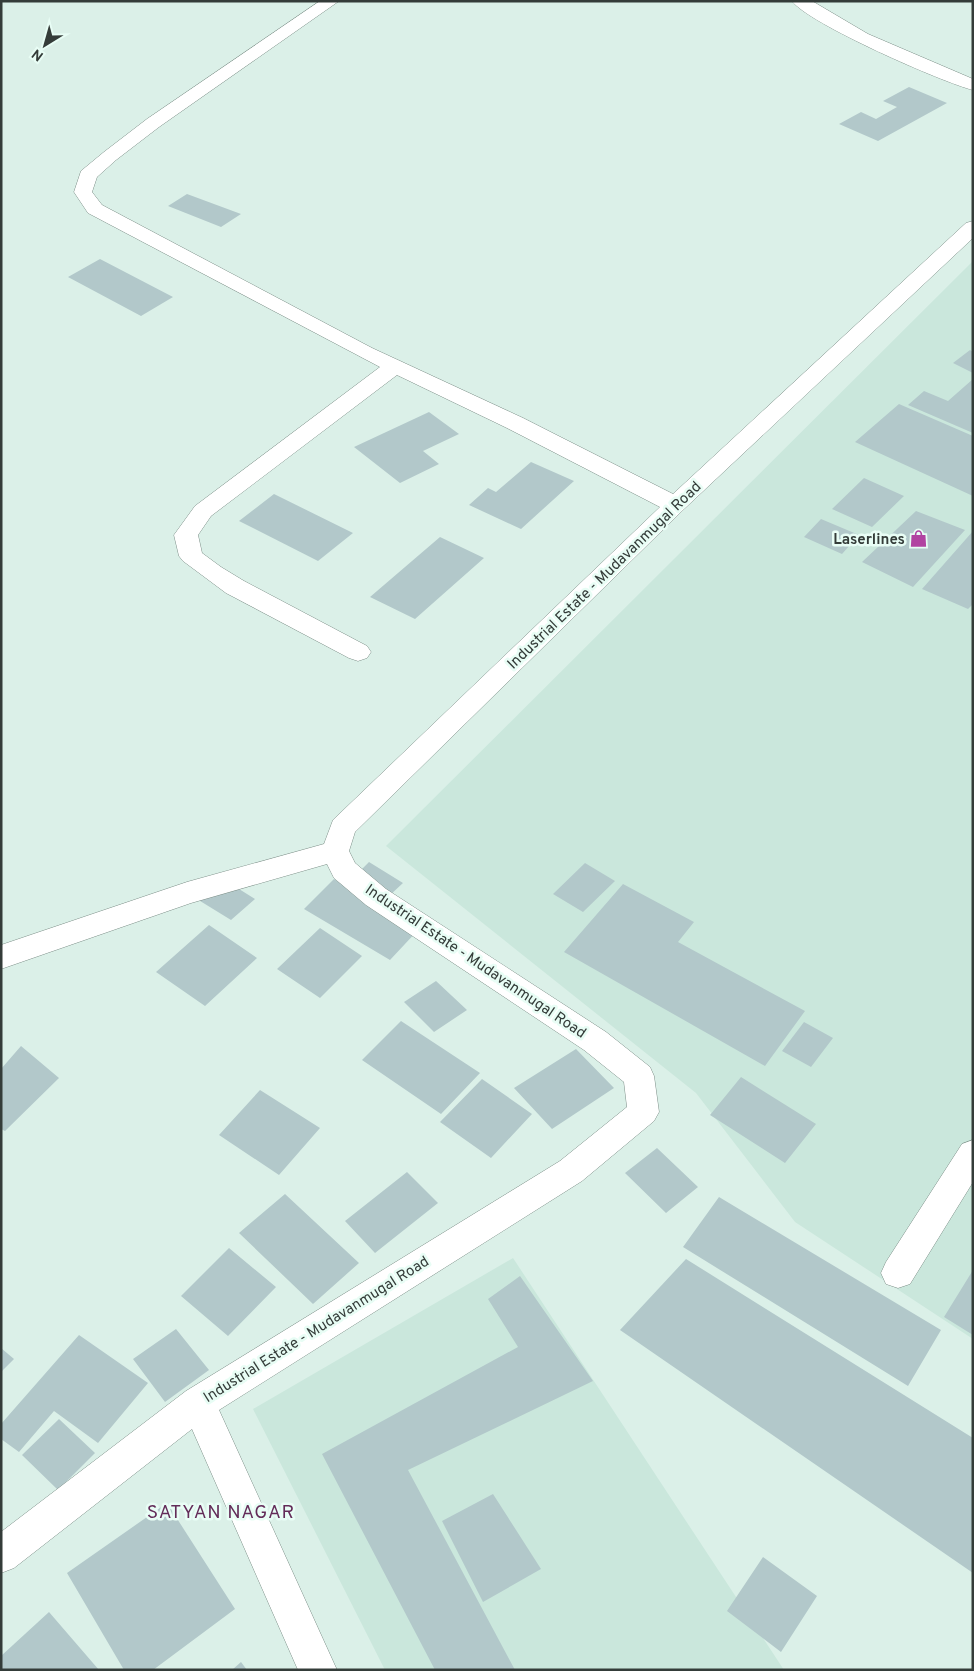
<svg xmlns="http://www.w3.org/2000/svg" width="974" height="1671" viewBox="0 0 974 1671" font-family="Overpass,sans-serif">
  <rect width="100%" height="100%" fill="#dbf0e8"/>
  <!-- built -->
  <path fill="#cae7dc" d="M973 261V1339L795 1222 696 1093 386 846Z
    M513 1258 784 1670H385L253 1409Z"/>
  <!-- building -->
  <path fill="#b2c8ca" d="M909 87 947 103 878 141 839 124 861 112 876 119 897 107 883 101Z
    M187 194 241 214 221 227 168 206Z
    M100 259 173 297 141 316 68 277Z
    M970 350 973 352V373L953 363Z
    M973 379V433L908 405 924 391 948 401Z
    M899 404 973 436V496L855 442Z
    M429 412 459 434 423 451 439 464 400 483 354 447Z
    M531 462 574 481 521 529 469 505 488 488 496 492Z
    M864 478 904 496 872 527 832 509Z
    M274 494 353 533 318 561 239 521Z
    M916 511 965 530 913 587 862 562Z
    M821 519 859 535 842 554 804 537Z
    M973 531V604L968 609 922 589Z
    M440 537 484 558 415 619 370 597Z
    M369 862 403 883 389 896 356 875Z
    M585 863 615 881 583 912 553 894Z
    M215 874 255 899 231 920 192 896Z
    M334 879 419 929 390 960 304 909Z
    M623 884 694 922 678 942 805 1011 765 1066 564 952Z
    M209 925 257 958 205 1006 156 972Z
    M320 928 362 956 320 998 277 969Z
    M436 981 467 1010 434 1032 404 1002Z
    M401 1021 480 1073 441 1114 362 1060Z
    M804 1022 833 1038 811 1067 782 1051Z
    M21 1046 59 1078 5 1131 1 1129V1069Z
    M576 1049 614 1088 552 1129 514 1088Z
    M741 1077 816 1124 785 1163 710 1115Z
    M482 1079 532 1114 491 1158 440 1122Z
    M260 1090 320 1128 279 1175 219 1135Z
    M657 1148 698 1187 666 1213 625 1173Z
    M407 1172 438 1203 375 1253 345 1221Z
    M285 1194 359 1263 313 1304 239 1233Z
    M719 1197 941 1330 908 1386 683 1247Z
    M229 1248 276 1287 228 1336 181 1296Z
    M686 1259 973 1438V1573L620 1330Z
    M973 1270V1335L944 1317Z
    M520 1276 593 1381 408 1470 515 1670H435L322 1454 518 1347 488 1299Z
    M176 1329 209 1370 165 1402 133 1359Z
    M79 1335 148 1383 98 1443 54 1411 19 1452 1 1439V1424Z
    M1 1348 14 1359 1 1372Z
    M59 1419 95 1453 58 1490 22 1455Z
    M493 1494 541 1569 483 1602 442 1521Z
    M167 1503 235 1609 153 1670H124L67 1573Z
    M763 1557 817 1596 781 1652 727 1611Z
    M49 1612 99 1670H1V1656Z
    M241 1662 247 1670H232Z"/>
  <g fill="none" stroke-linecap="round" stroke-linejoin="round">
    <defs>
      <path id="minor" d="M320 1H339L159 127 116 160 97 177 92 192 102 205 372 348 523 418 673 494 966 223 973 221V238L683 510 355 832 349 851 355 863 386 889 606 1032 650 1067 654 1076 659 1112 654 1121 582 1181 219 1410 337 1670H298L192 1429 14 1568 1 1573V1532L186 1391 560 1161 627 1107 624 1082 584 1050 366 905 334 878 327 864 191 903 1 969V945L187 882 324 844 333 820 660 507 507 428 397 375 211 516 198 535 202 553 221 567 244 581 367 646 371 652 367 658 358 661 349 658 226 593 183 561 179 556 174 535 195 506 380 367 88 213 74 192 81 171 104 152 147 119Z
        M792 1H812L868 34 973 79V90C944 83 807 23 792 1Z
        M973 1140V1182L910 1284 898 1288 886 1284 881 1273 886 1262 962 1144Z"/>
    </defs>
    <!-- minor casing -->
    <use href="#minor" stroke="#7d8f88" stroke-width="1"/>
    <!-- minor -->
    <use href="#minor" fill="#fff" fill-rule="evenodd"/>
  </g>
  <!-- icons -->
  <defs>
    <symbol id="shop-bare" viewBox="-9 -9 18 18"><path d="M-5-2.5h2.3a2.7 3.5 0 0 1 5.4 0H5L5.5 6h-11ZM-1.5-2.5h3a1.5 2.3 0 0 0-3 0Z" fill="#b143a1" stroke="#e8fdf5" stroke-width="2.5" paint-order="stroke"/></symbol>
  </defs>
  <g fill-rule="evenodd">
    <use href="#shop-bare" x="906" y="526" width="25" height="25"/>
  </g>
  <g text-anchor="middle" stroke-width="5" stroke-linejoin="round" paint-order="stroke">
    <!-- poi labels -->
    <g font-size="15" font-weight="bold" fill="#343c39" stroke="#e8fdf5" text-anchor="end">
      <text x="905" y="544">Laserlines</text>
    </g>
    <!-- street labels -->
    <g font-size="15" fill="#343c39" stroke="#e8fdf5">
      <text transform="translate(604 575) rotate(-44)" y="5">Industrial Estate - Mudavanmugal Road</text>
      <text transform="translate(476 961) rotate(34)" y="5">Industrial Estate - Mudavanmugal Road</text>
      <text transform="translate(316 1329) rotate(-32)" y="5">Industrial Estate - Mudavanmugal Road</text>
    </g>
    <!-- near-neighbourhood labels -->
    <g font-size="19" letter-spacing="1" fill="#632c59" stroke="#e8fdf5">
      <text x="221" y="1518">SATYAN NAGAR</text>
    </g>
  </g>
  <!-- border -->
  <rect width="974" height="1671" fill="none" stroke="#343c39" stroke-width="5"/>
  <!-- north arrow -->
  <g transform="translate(45 45) rotate(217)" stroke="#e8fdf5" stroke-width="4" paint-order="stroke">
  <path d="M0-4L9 19L0 12L-9 19Z" fill="#343c39"/>
  <text y="-8" font-size="14" font-weight="bold" text-anchor="middle" fill="#343c39">N</text>
  </g>
</svg>
